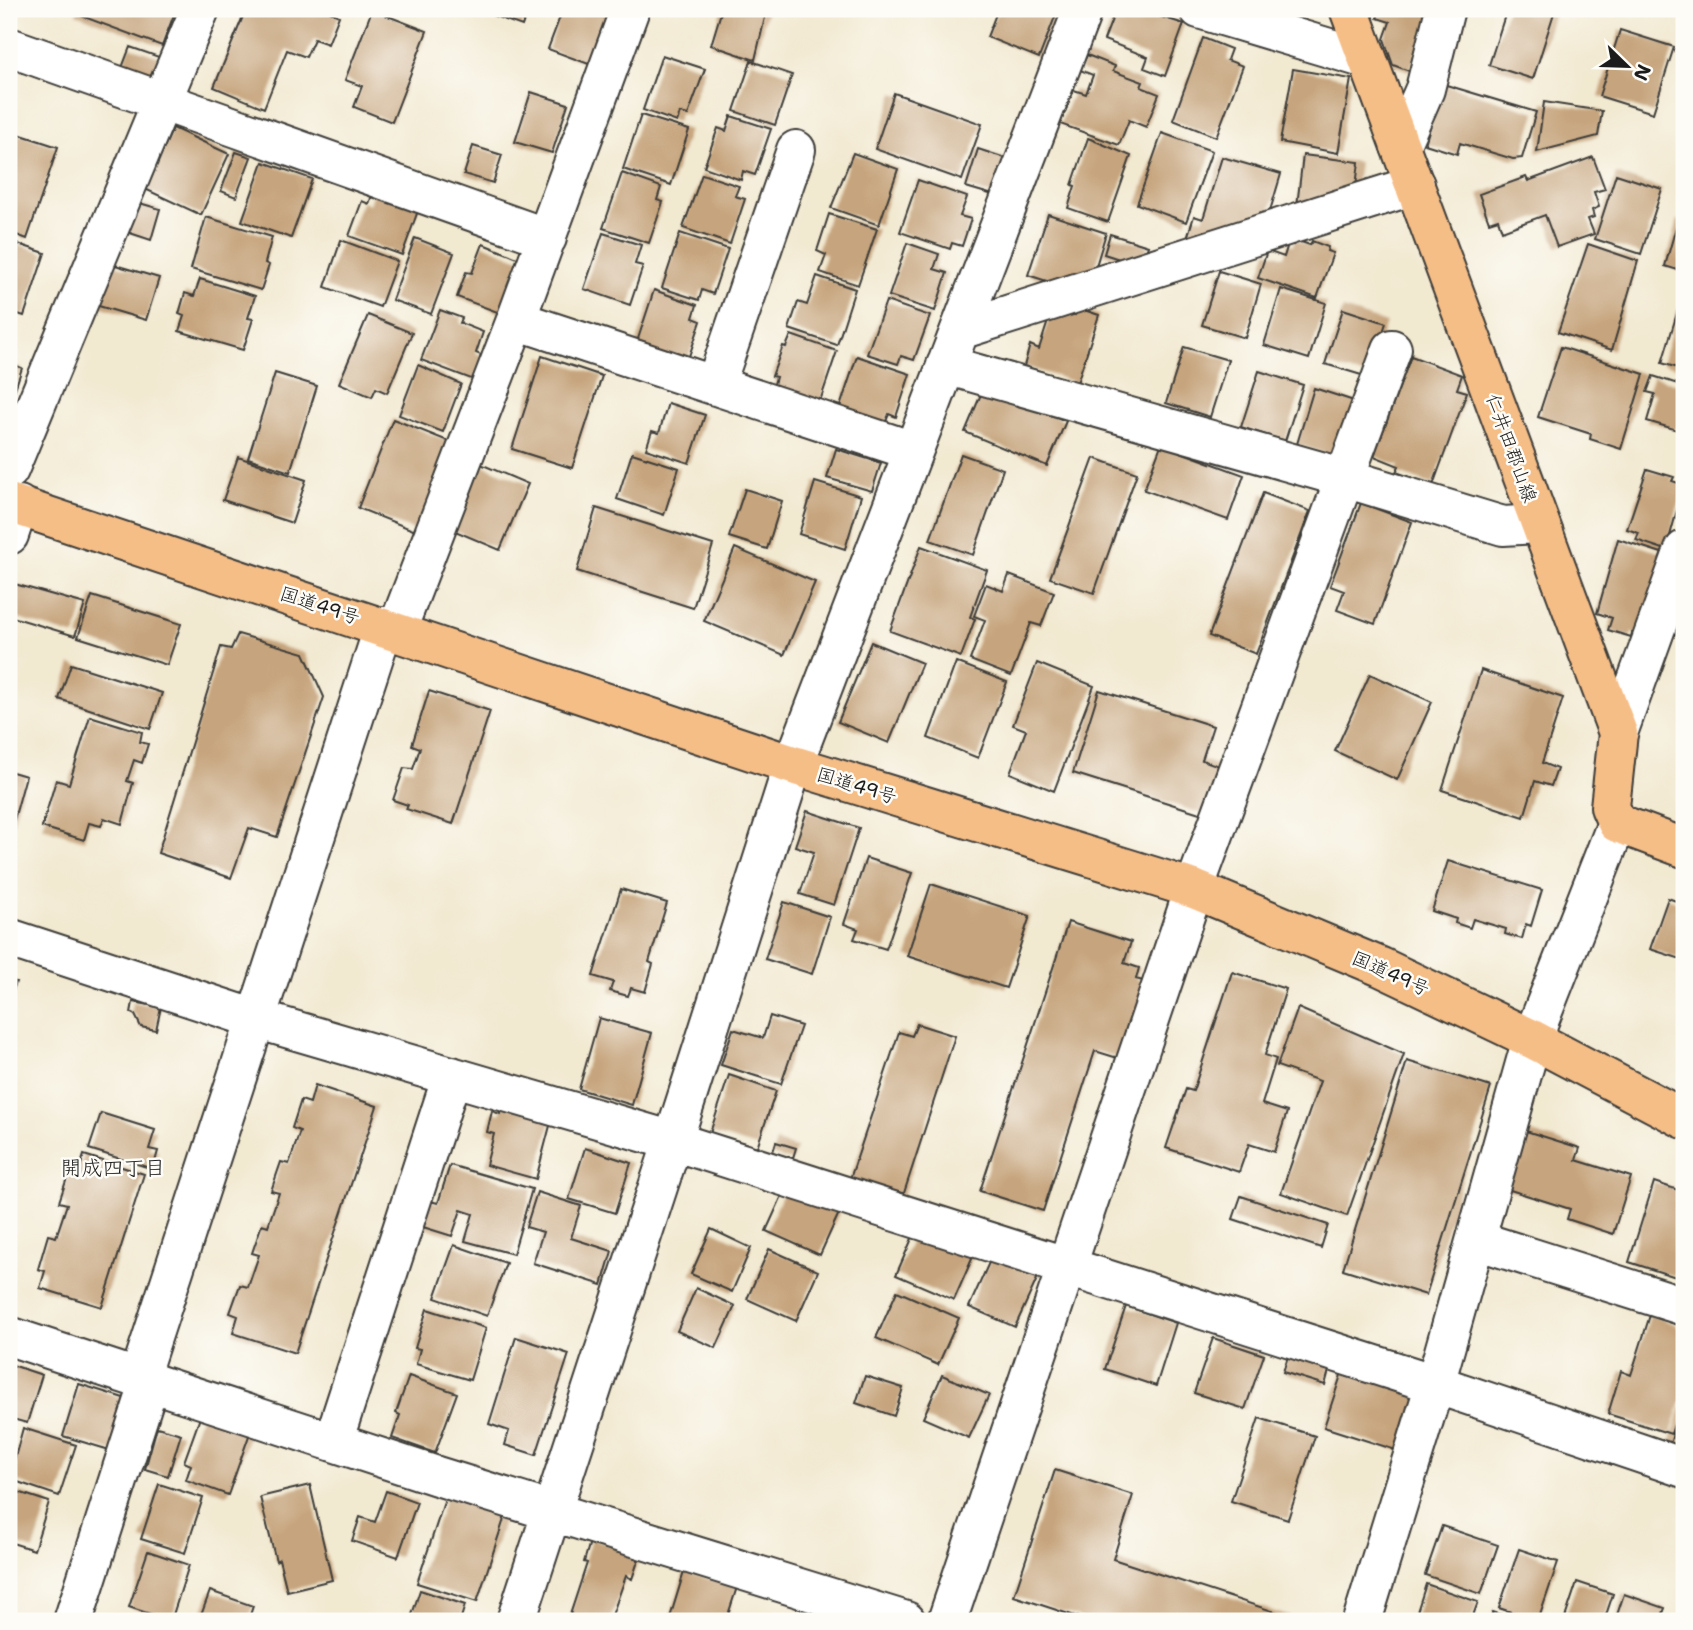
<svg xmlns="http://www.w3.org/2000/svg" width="1693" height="1630" viewBox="0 0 1693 1630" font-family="'Shantell Sans','Klee One',sans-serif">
  <rect width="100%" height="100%" fill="#fdfcf7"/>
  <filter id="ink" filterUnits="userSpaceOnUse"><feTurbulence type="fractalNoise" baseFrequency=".0143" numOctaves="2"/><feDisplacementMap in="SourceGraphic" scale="14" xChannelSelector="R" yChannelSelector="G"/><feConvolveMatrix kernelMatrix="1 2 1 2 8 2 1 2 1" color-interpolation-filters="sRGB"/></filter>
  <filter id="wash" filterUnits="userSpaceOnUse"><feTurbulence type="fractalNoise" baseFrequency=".00686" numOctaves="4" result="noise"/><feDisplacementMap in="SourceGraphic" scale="28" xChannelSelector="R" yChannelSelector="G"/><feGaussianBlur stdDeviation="1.57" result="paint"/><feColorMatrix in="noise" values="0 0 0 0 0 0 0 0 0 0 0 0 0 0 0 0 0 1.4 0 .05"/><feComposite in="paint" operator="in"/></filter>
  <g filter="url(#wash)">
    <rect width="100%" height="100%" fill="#f2e9d1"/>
    <g id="blocks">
      <!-- building -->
      <path fill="#c6a47d" d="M78 9H176L162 46 76 14Z
        M246 9H331L330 12 339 16 328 44 314 39 306 57 287 50 264 108 214 87Z
        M475 9H528L522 26Z
        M563 9H601L613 13 594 66 548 49Z
        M722 9H767L755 60 711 45Z
        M998 9H1058L1039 58 987 37Z
        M1116 9H1136L1184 24 1165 76 1144 68 1148 57 1104 40Z
        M1381 9H1436L1409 71 1393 65 1384 39 1390 22 1377 18Z
        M1507 9H1542L1554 13 1533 79 1489 65Z
        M372 10 427 31 392 122 354 107 362 86 345 80Z
        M1620 30 1674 47 1653 113 1599 96Z
        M1203 38 1231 49 1227 60 1243 66 1216 137 1173 120Z
        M130 47 159 57 151 78 122 68Z
        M662 55 705 69 688 115 680 113 677 122 643 110Z
        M1087 55 1115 66 1113 71 1143 82 1141 87 1159 94 1146 127 1129 120 1119 145 1060 124 1074 90 1086 94 1093 75 1080 70Z
        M751 61 792 75 775 125 734 111Z
        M1293 69 1351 79 1338 153 1280 142Z
        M1443 84 1536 112 1522 158 1513 159 1460 143 1457 154 1425 144Z
        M531 92 568 104 552 153 515 142Z
        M894 93 982 124 962 180 875 149Z
        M1544 102 1602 111 1598 136 1537 152Z
        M641 115 689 130 671 185 623 169Z
        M731 116 771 129 755 175 743 171 741 180 704 167 718 128 726 131Z
        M173 128 229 154 201 215 145 189Z
        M9 131 58 147 27 239 9 232Z
        M1162 133 1212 151 1186 222 1137 204Z
        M1088 138 1131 156 1108 222 1068 208 1075 186 1072 185Z
        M473 146 502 155 493 183 464 174Z
        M978 149 1005 158 993 195 966 187Z
        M236 152 251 157 236 197 221 191Z
        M853 153 898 169 879 225 831 208Z
        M1303 155 1359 162 1354 202 1297 206Z
        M1222 157 1281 174 1264 231 1186 242 1194 216 1203 219Z
        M1593 157 1605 189 1594 192 1599 207 1592 210 1594 217 1588 219 1594 234 1557 247 1545 215 1502 231 1498 219 1489 222 1479 194 1526 177 1528 181Z
        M263 162 312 179 291 238 242 221Z
        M622 173 661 187 657 200 663 202 649 243 603 228Z
        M702 174 739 186 735 196 745 199 730 244 683 228Z
        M1616 174 1662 189 1641 254 1595 239Z
        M918 180 967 197 960 216 971 219 962 246 952 243 950 249 900 232Z
        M374 189 420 205 402 255 349 236 362 201 369 204Z
        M136 202 160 209 151 240 127 232Z
        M829 214 877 229 858 285 820 272 826 255 817 251Z
        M1048 214 1106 233 1092 279 1056 284 1028 275Z
        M206 217 272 237 265 263 269 265 261 290 191 269Z
        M1678 220 1684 222V272L1665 266Z
        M603 233 641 245 635 264 643 266 630 305 584 289Z
        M680 233 728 249 713 294 702 290 699 300 662 288Z
        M1110 234 1148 246 1141 266 1104 254Z
        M415 238 454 253 431 314 392 300Z
        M341 240 397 261 380 307 325 287Z
        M1295 240 1310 245 1312 241 1328 247 1327 251 1333 253 1317 298 1258 278 1267 251 1284 257 1288 244 1293 245Z
        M9 241 45 253 24 316 9 311Z
        M907 243 939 254 934 269 947 273 935 311 889 296Z
        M483 244 520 259 500 313 457 297 466 272 472 273Z
        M1588 244 1638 261 1612 350 1558 332Z
        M105 262 159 278 146 320 92 304Z
        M1219 271 1261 284 1245 338 1202 325Z
        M817 276 855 289 837 345 789 329 798 302 807 305Z
        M200 279 255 296 248 318 253 319 243 350 179 331 184 316 179 314 185 293 194 296Z
        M1281 289 1326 303 1309 359 1264 345Z
        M654 290 697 305 693 318 701 321 686 365 635 348Z
        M1681 300 1684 301V370L1662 363Z
        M886 301 930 316 914 360 901 356 898 364 867 354Z
        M1078 308 1099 315 1077 383 1024 366 1030 345 1039 349 1050 315 1061 318 1064 312 1075 315Z
        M1343 309 1386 323 1368 377 1325 364Z
        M440 310 462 318 460 323 483 332 476 353 483 356 474 380 421 360Z
        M368 315 412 333 387 393 376 388 372 397 339 383Z
        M791 335 837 351 818 407 772 391 776 377 772 376 783 346 786 347Z
        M1184 347 1228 360 1210 417 1166 403Z
        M1561 347 1644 374 1621 449 1590 439 1591 434 1538 417Z
        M542 356 602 376 572 468 512 449Z
        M857 356 910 374 896 417 889 414 885 424 838 413Z
        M1411 356 1462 375 1457 389 1467 392 1433 485 1396 472 1399 466 1374 456Z
        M9 363 22 368 9 407Z
        M418 365 461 384 443 432 399 415Z
        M1259 371 1303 385 1285 441 1241 427Z
        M275 373 317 386 290 472 248 458Z
        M1653 376 1684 386V432L1647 421 1655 394 1647 392Z
        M984 387 1066 421 1047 466 965 432Z
        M1314 388 1357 402 1339 458 1297 444Z
        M668 403 705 415 689 463 646 449 652 431 659 433Z
        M393 419 453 443 418 532 358 508Z
        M1161 445 1244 475 1228 520 1144 490Z
        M836 449 881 463 872 491 827 478Z
        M632 453 679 468 664 515 617 499Z
        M961 454 1003 469 973 555 930 540Z
        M238 457 306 480 292 523 223 500Z
        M1094 458 1137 473 1094 593 1050 578Z
        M476 462 528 484 500 550 448 528Z
        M1647 469 1674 477 1672 481 1684 485 1666 550 1636 540 1639 533 1627 529Z
        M815 482 861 496 845 549 799 534Z
        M745 489 782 501 767 549 729 537Z
        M1263 493 1310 511 1256 654 1209 636Z
        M1361 503 1412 522 1375 624 1337 610 1344 591 1330 586Z
        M596 508 713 545 693 608 577 571Z
        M1618 539 1668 555 1642 636 1632 633 1631 637 1608 630 1612 618 1597 613Z
        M921 546 987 570 970 617 975 619 961 657 890 631Z
        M735 548 815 582 784 655 704 621Z
        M1009 575 1054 592 1041 626 1031 623 1011 676 970 660 985 620 974 616 986 584 1003 591Z
        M11 583 85 604 75 636 9 616Z
        M92 596 181 624 167 665 78 637Z
        M238 634 304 653 324 697 277 837 249 828 231 878 158 853 221 647 231 649Z
        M871 642 922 663 889 743 838 722Z
        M956 662 1007 682 978 758 928 738Z
        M1037 663 1094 686 1054 791 1010 773 1026 730 1013 725Z
        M71 664 162 693 150 729 59 699Z
        M1481 670 1563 698 1542 763 1557 769 1551 786 1535 781 1524 817 1442 790Z
        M1370 674 1432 702 1397 780 1335 751Z
        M1099 690 1213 726 1202 760 1222 767 1206 815 1073 773Z
        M429 691 490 711 453 824 406 809 408 805 393 800 404 768 413 769 420 748 412 745Z
        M90 716 142 732 140 742 148 744 142 763 134 760 127 781 133 783 122 824 104 818 101 826 89 823 84 840 42 827 56 780 69 784Z
        M9 771 26 776 10 834H9Z
        M807 811 859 828 834 905 800 894 814 852 795 846Z
        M866 858 912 873 886 949 854 939 858 929 844 924Z
        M1448 861 1542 890 1531 926 1526 924 1522 939 1505 934 1506 929 1473 919 1470 928 1455 923 1456 919 1432 911Z
        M931 884 1030 916 1006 988 907 956Z
        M621 889 667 903 649 962 653 964 645 992 631 988 628 996 610 991 613 982 593 976Z
        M1668 898 1684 904V960L1650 949Z
        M784 902 830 917 812 974 765 959Z
        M1068 922 1131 942 1124 963 1139 968 1136 979 1150 983 1124 1060 1095 1051 1043 1211 980 1191Z
        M1232 972 1286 989 1265 1055 1276 1059 1262 1104 1287 1112 1274 1152 1249 1144 1239 1172 1166 1148 1186 1089 1193 1091Z
        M9 980 16 982 9 1003Z
        M133 1002 161 1007 156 1030 141 1027 135 1015 131 1013Z
        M1298 1008 1404 1054 1347 1216 1281 1193 1320 1081 1277 1066Z
        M770 1016 801 1026 781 1084 721 1065 733 1029 763 1038Z
        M599 1018 652 1033 632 1105 579 1089Z
        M917 1024 955 1036 903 1196 850 1179 899 1032 912 1036Z
        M1407 1061 1491 1087 1426 1295 1343 1269Z
        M729 1075 776 1091 757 1147 710 1133Z
        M315 1085 377 1106 295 1353 233 1333 238 1316 230 1313 240 1285 248 1287 259 1255 252 1253 262 1224 268 1226 279 1193 271 1191 281 1162 289 1164 300 1131 292 1128 301 1100 310 1103Z
        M503 1105 552 1118 536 1179 486 1165 494 1134 487 1132 492 1111 500 1114Z
        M101 1113 155 1130 149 1149 158 1151 153 1169 89 1149Z
        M1526 1131 1580 1148 1576 1160 1631 1177 1613 1234 1567 1219 1570 1209 1507 1189Z
        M776 1142 796 1148 792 1161 772 1155Z
        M585 1148 631 1163 615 1213 569 1199Z
        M84 1155 144 1174 102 1307 40 1288 45 1271 38 1269 48 1235 56 1237 67 1204 59 1202 70 1169 79 1171Z
        M450 1165 532 1189 513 1254 465 1241 473 1214 461 1210 452 1236 423 1227 430 1201 438 1203Z
        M1654 1182 1684 1192V1262L1681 1261 1676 1277 1629 1262Z
        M785 1189 839 1213 820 1255 766 1231Z
        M537 1192 581 1206 571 1238 612 1251 602 1285 533 1263 543 1232 526 1227Z
        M1241 1196 1328 1225 1321 1248 1233 1219Z
        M917 1227 975 1252 954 1300 896 1275Z
        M711 1229 751 1248 732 1292 691 1274Z
        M454 1245 506 1263 487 1316 435 1298Z
        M996 1247 1042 1268 1015 1327 969 1307Z
        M769 1249 818 1271 796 1321 747 1299Z
        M696 1288 735 1306 716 1348 677 1331Z
        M897 1291 959 1318 938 1365 876 1338Z
        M1126 1306 1176 1323 1156 1386 1105 1369Z
        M427 1309 486 1328 470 1380 416 1364 420 1349 415 1348Z
        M1650 1315 1684 1327V1392L1671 1434 1608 1414 1621 1371 1631 1375Z
        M516 1337 569 1354 536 1455 505 1445 509 1431 489 1424Z
        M1213 1338 1264 1355 1245 1409 1194 1393Z
        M1290 1350 1331 1363 1325 1385 1283 1372Z
        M9 1364 42 1375 27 1423 9 1418Z
        M1343 1369 1420 1394 1402 1452 1324 1427Z
        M942 1375 989 1395 969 1438 923 1418Z
        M409 1376 457 1393 435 1453 392 1438 400 1415 396 1413Z
        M865 1376 903 1388 894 1416 856 1403Z
        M79 1384 133 1401 116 1452 63 1436Z
        M1681 1407 1684 1408V1452L1669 1447Z
        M202 1412 251 1430 228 1495 186 1480 191 1465 184 1462Z
        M1259 1418 1315 1436 1288 1519 1231 1501Z
        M157 1427 181 1434 168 1476 145 1469Z
        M23 1428 76 1445 59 1496 9 1479Z
        M1055 1470 1133 1495 1113 1559 1303 1621H1090L1014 1596Z
        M159 1484 203 1498 185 1553 141 1539Z
        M310 1485 332 1580 287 1591 279 1559 276 1561 260 1497Z
        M9 1489 49 1502 34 1550 9 1542Z
        M386 1491 417 1502 398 1557 352 1541 360 1517 375 1522Z
        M446 1496 505 1516 477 1602 417 1583Z
        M1442 1526 1498 1545 1481 1594 1425 1575Z
        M591 1538 640 1555 632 1579 626 1576 610 1621H568L587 1563 584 1562Z
        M1519 1549 1558 1562 1538 1621 1499 1608Z
        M148 1551 189 1565 171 1621 129 1607Z
        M684 1572 737 1587 726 1621H669Z
        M1577 1582 1613 1594 1604 1621H1564Z
        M1426 1584 1478 1602 1471 1621H1414Z
        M420 1590 465 1605 460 1621H410Z
        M210 1591 253 1606 248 1621H199Z
        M1624 1594 1665 1608 1660 1621H1615Z
        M1493 1612 1519 1621H1489Z"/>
    </g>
  </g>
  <g filter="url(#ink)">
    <use href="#blocks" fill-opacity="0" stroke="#3c3b37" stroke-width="2"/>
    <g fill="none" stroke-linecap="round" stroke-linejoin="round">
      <defs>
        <path id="minor" d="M1083 9 793 765 673 1141 1435 1384 1684 1468
          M1199 9 1366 59
          M9 47 547 238
          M1400 146 1425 89 1445 9
          M516 320 913 451
          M960 330 1415 185
          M946 365 1345 478 1503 526 1540 524
          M715 386 796 150
          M9 470 200 9
          M9 535 19 505
          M397 630 516 320 630 9
          M1618 733 1684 550
          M9 938 256 1019 673 1141 516 1621
          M1476 1240 1684 1306
          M9 1336 437 1476 906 1621
          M333 1442 452 1076
          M73 1621 146 1394 144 1362 384 626
          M947 1621 1194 889 1392 349
          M1362 1621 1435 1384 1532 1039 1617 823"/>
        <path id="major" d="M1349 9 1618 733 1610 807 1617 823 1684 848"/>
        <path id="highway" d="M9 503 793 765 1194 889 1381 967 1532 1039 1684 1119"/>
      </defs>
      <!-- minor casing -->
      <use href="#minor" stroke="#3c3b37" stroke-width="42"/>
      <!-- major casing -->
      <use href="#major" stroke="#3c3b37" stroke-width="42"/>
      <!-- highway casing -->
      <use href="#highway" stroke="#3c3b37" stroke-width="42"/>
      <!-- minor -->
      <use href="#minor" stroke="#fff" stroke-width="38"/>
      <!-- major -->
      <use href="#major" stroke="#f6be87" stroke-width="38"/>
      <!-- highway -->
      <use href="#highway" stroke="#f6be87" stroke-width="38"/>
    </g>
  </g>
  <g text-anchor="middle" stroke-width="5" stroke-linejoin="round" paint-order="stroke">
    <!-- street labels -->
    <g font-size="19" fill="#1c1c1c" stroke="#fdfcf7">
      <text transform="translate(1512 448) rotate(70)" y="7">仁井田郡山線</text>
      <text transform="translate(320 605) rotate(18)" y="7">国道49号</text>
      <text transform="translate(857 785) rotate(17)" y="7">国道49号</text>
      <text transform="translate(1391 973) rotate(24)" y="7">国道49号</text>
    </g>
    <!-- neighbourhood labels -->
    <g font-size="21" fill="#1c1c1c" stroke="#fdfcf7">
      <text x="113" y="1175">開成四丁目</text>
    </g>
  </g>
  <!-- margin -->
  <rect width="1693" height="1630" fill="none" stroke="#fdfcf7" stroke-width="35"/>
  <!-- north arrow -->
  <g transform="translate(1627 66) rotate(113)" stroke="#fdfcf7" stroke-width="5" paint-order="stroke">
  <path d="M0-5L12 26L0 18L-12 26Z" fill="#1c1c1c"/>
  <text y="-10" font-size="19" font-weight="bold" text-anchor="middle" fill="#1c1c1c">N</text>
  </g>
</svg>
